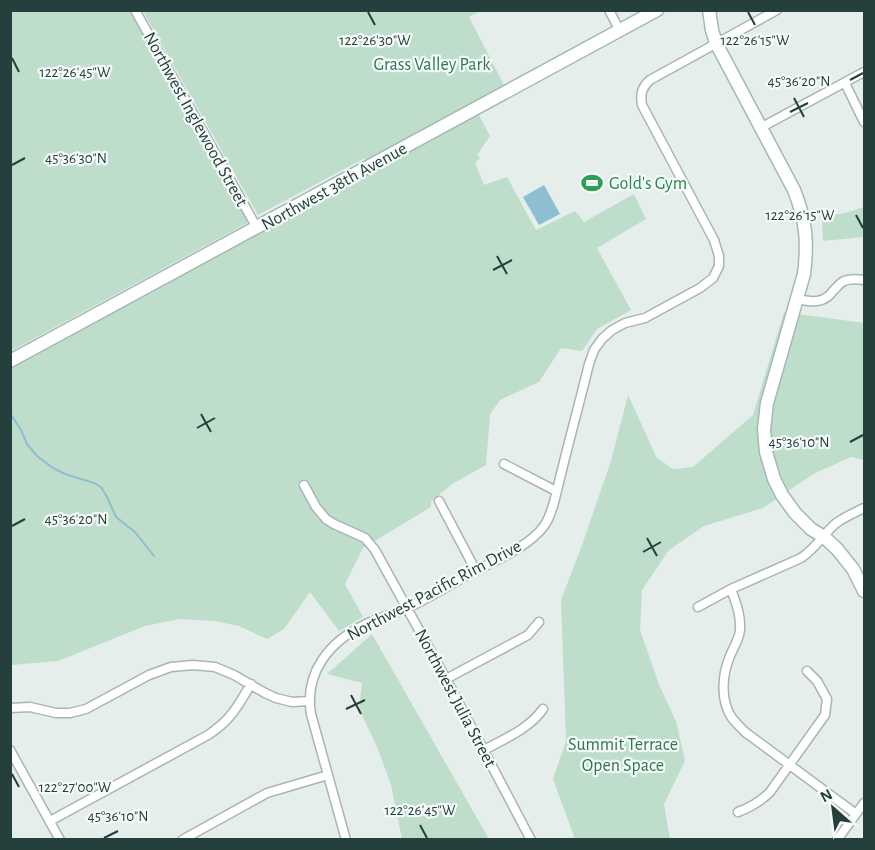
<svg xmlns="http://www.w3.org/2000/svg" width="875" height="850" viewBox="0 0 875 850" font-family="'Alegreya Sans',sans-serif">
  <rect width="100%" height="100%" fill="#e5eeeb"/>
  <!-- green -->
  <path fill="#bedecb" d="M11 10 130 11 248 220 247 223 11 351Z
    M143 11H480L469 17 504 85 367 160 365 158 258 215Z
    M478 113 490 136 477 155 480 158 475 163 484 185 507 177 536 230 575 211 584 222 634 194 646 219 597 248 631 310 597 329 582 351 561 348 539 382 500 400 490 414 486 465 452 484 431 501V507L363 548 345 584 363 617 339 631 310 592 284 629 267 639 239 626 214 621 180 619 145 626 58 661 11 665 10 369Z
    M864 207V237L823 241 822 217 845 213Z
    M784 312 864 323V460L851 457 815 473 763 508 704 526 669 550 642 590 640 630 660 687 676 721 685 761 664 804 670 839H575L553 779 566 741 561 600 582 545 611 461 628 395 657 458 673 469 693 467 753 415Z
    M372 634 489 839H402L391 785 378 749 359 709 362 683 327 674Z"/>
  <!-- water -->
  <path fill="#8ebed1" d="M544 185 560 214 539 225 523 197Z"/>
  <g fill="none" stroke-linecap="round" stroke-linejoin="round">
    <!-- stream -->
    <path stroke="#8ebed1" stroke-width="2" d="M10 413 21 430 27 444 37 456 53 468 65 474 94 483 101 487 107 497 116 517 135 532 154 556"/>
    <defs>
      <path id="street" d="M135 10 257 228
        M609 10 620 31
        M845 83 864 122
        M762 127 864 72
        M797 299C811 302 824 304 833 291 837 287 840 283 844 281 851 278 858 279 864 280
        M504 464 556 491
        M304 485 316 507 326 519 334 524 365 538 375 550 446 679 531 840
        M439 501 476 571
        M731 589C736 603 741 615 740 630 739 640 734 646 730 656 722 675 720 700 732 718 736 723 741 728 745 732L856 814
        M698 607 731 589 801 558C815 549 823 535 835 524 844 517 854 513 864 508
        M446 679 528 635 539 622
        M10 708 30 707 56 713H70L86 709 149 675 171 667 193 665 215 667 234 675 265 693 276 698 292 702 309 701
        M10 750 60 840
        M484 750C504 739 529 729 543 709
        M738 812C751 807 760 802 770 792L825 715 827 699 817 681 807 671
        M50 821 208 735C232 719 237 707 251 684
        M182 840 267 793 328 775
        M346 840 311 714C304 672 330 641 366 624 379 618 394 614 408 608 428 598 448 586 468 575 491 562 528 548 544 526 553 514 557 489 561 474 570 437 580 401 589 364L594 350 602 339 612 330 625 323 645 318 700 288 713 278 719 266V256L714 240 642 105C640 94 642 87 650 80L777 10
        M837 840 864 803"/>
      <path id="secondary" d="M709 10 712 30 716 43 794 190C806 220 808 242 804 274L767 403 764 429 766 452 774 479 782 495 795 513 811 529 824 537 837 549 853 569 864 591
        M10 361 657 10"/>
    </defs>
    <!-- street casing -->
    <use href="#street" stroke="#a7b6b3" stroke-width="11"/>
    <!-- secondary casing -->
    <use href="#secondary" stroke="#a3b9b4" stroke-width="15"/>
    <!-- street -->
    <use href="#street" stroke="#fff" stroke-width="8"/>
    <!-- secondary -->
    <use href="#secondary" stroke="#fff" stroke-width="12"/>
  </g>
  <!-- ticks -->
  <path fill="none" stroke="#243f3c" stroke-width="2" d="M368 12 375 25M748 12 755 25M12 58 19 72M850 80 863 73M794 98 804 117M790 112 808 103M12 165 25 158M856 215 863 228M497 256 507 274M493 270 512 260M201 414 211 432M197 428 215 418M850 442 863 435M12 526 25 519M647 538 657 556M643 552 661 542M351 695 361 714M346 709 365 700M12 774 19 787M420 825 427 838M104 838 118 831"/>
  <!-- icons -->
  <defs>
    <symbol id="stadium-bare" viewBox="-9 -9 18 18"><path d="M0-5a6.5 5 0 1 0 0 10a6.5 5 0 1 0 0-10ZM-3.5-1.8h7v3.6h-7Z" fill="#2e9e5b" stroke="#f5faf8" stroke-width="2.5" paint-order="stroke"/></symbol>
  </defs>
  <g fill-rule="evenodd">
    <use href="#stadium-bare" x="577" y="168" width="30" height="30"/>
  </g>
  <g text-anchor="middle" stroke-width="4.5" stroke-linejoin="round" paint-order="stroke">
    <!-- park labels -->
    <g font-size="18" fill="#2f7653" stroke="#f5faf8">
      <text x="432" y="70">Grass Valley Park</text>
      <text x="623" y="750">Summit Terrace<tspan x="623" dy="21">Open Space</tspan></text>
    </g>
    <!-- street labels -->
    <g font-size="18" fill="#243f3c" stroke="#f5faf8">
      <text transform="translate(196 119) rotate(61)" y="6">Northwest Inglewood Street</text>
      <text transform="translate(334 186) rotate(-29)" y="6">Northwest 38th Avenue</text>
      <text transform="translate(434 590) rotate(-28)" y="6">Northwest Pacific Rim Drive</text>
      <text transform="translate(456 698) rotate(62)" y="6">Northwest Julia Street</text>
    </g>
    <!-- leisure labels -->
    <g font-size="18" fill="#27864d" stroke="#f5faf8" text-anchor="start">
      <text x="609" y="189">Gold's Gym</text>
    </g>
  </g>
  <g font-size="15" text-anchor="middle" fill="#243f3c" stroke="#f5faf8" stroke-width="4.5" stroke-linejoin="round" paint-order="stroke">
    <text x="375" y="45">122°26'30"W</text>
    <text x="755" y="45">122°26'15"W</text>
    <text x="75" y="77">122°26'45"W</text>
    <text x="799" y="86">45°36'20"N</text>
    <text x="76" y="163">45°36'30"N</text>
    <text x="800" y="220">122°26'15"W</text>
    <text x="799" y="447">45°36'10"N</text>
    <text x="76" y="524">45°36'20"N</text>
    <text x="75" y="792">122°27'00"W</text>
    <text x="420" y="815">122°26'45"W</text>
    <text x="118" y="821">45°36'10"N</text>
  </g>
  <!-- border -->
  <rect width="875" height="850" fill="none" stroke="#243f3c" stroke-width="24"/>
  <!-- north arrow -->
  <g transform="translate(833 808) rotate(332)" stroke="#f5faf8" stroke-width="4.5" paint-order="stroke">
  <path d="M0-4.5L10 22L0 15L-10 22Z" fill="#243f3c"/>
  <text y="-9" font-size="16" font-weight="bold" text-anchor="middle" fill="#243f3c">N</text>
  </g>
</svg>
